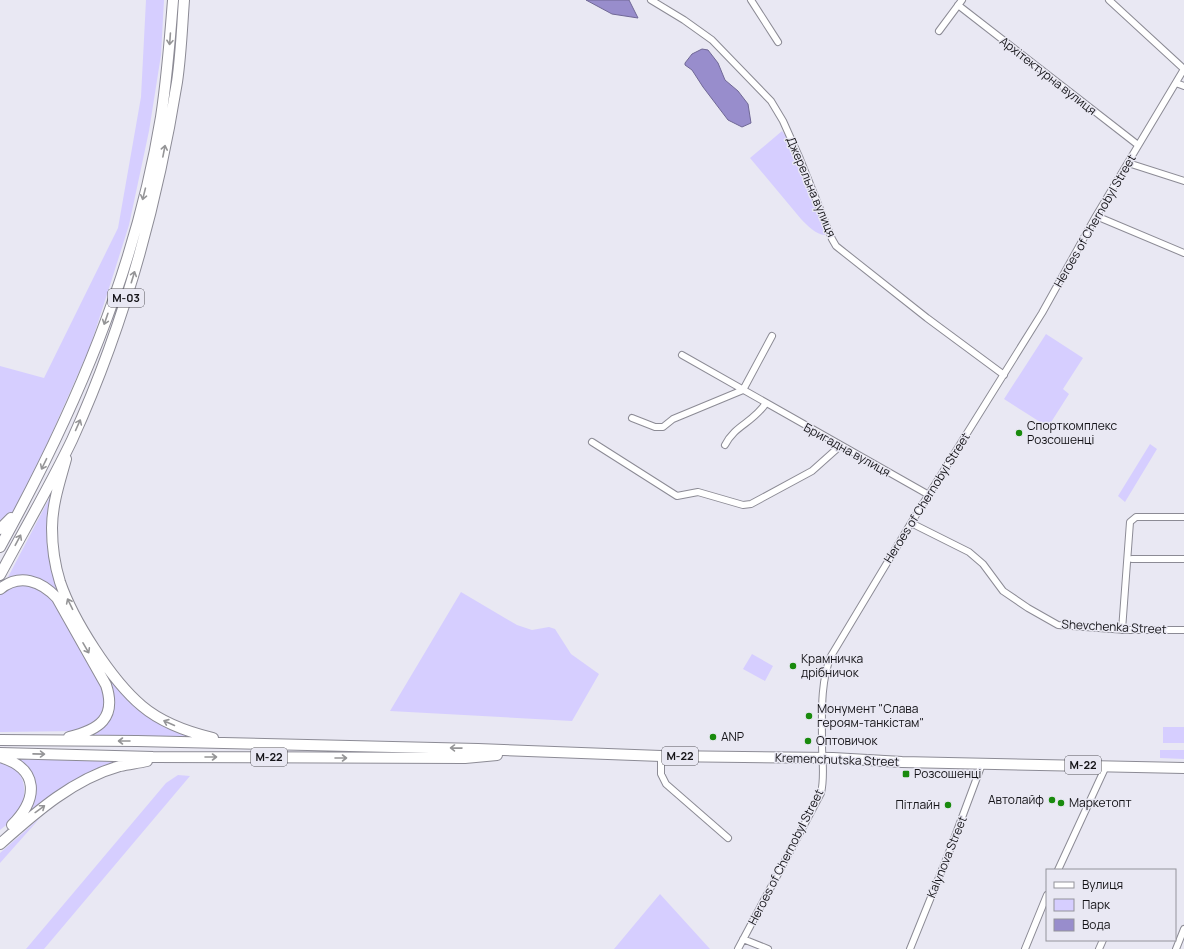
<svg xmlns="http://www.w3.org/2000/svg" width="1184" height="949" viewBox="0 0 1184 949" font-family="Manrope,sans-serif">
  <rect width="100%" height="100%" fill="#e9e8f3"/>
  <!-- green -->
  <path fill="#d6ceff" d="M146 0H164L161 55 149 131 129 225 111 282 90 347 47 444 14 511 0 523V366L44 378 118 228 141 97Z
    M782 131 789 141 824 224 827 232 825 235C816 235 807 225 801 219L750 158Z
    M1046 334 1083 358 1063 389 1069 394 1048 427 1004 399Z
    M1150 444 1157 449 1125 502 1118 496Z
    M51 495 49 516 63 597C46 581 31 570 7 579Z
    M18 584 43 589 60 608 106 696 103 715 97 721 78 731 0 732V594Z
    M461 592 517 625 532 630 549 627 555 629 571 654 599 674 572 721 390 711Z
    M752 654 773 666 765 681 743 669Z
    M109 675 113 682 197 738 93 736C115 717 118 703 107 677Z
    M1163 727H1184V743H1163Z
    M1160 750H1184V759L1160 758Z
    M17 759 132 762 116 766 24 819 31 805 25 769Z
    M0 761C7 764 14 766 18 772 28 784 25 804 16 816 12 821 5 826 0 830Z
    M178 775 190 776 44 949H26L166 783Z
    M40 818 0 863V853Z
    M660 894 710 949H614Z"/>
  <!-- water -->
  <path fill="#988dcc" stroke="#706896" d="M586 0H629L638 18 612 14Z
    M702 49 708 50 718 63 725 80 738 91 748 104 751 123 742 127 728 120 703 87 692 70 685 65V63L692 54Z"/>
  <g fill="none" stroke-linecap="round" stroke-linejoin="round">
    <defs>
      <path id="minor" d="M651 0 684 20 712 40 771 101 783 121 800 159 832 239 836 246 927 318 1004 375
        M751 0 778 42
        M1109 0 1184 69
        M958 5 1138 145
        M939 31 962 0
        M1176 83 1184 86
        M1128 163 1184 181
        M1096 216 1184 253
        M682 355 929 495
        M632 418 655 427H663L673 419 743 390 772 336
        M592 442 677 496 698 492 743 505 751 504 812 471 840 446
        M725 445C735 425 753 423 766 403
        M911 523 969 552 983 564 1003 591 1028 608 1058 625 1126 630H1184
        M1132 559H1184
        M1122 630 1130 522 1136 517H1184
        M661 756V774L666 784 728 838
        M1058 870 1106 766
        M743 939 768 949
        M738 949 821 793C825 776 822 761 822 744 822 716 820 682 831 656L911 523 1042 313 1096 216 1184 69
        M910 949 948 855 982 764
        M1025 949 1047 895
        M1099 949 1103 940
        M1176 949 1184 929"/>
      <path id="trunk" d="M66 459C60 481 52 504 52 528 52 545 55 566 60 582 73 620 111 680 142 706 162 723 188 732 213 738
        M0 529 11 518
        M0 547C74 413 136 270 161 117 167 78 170 39 173 0
        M0 575C24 530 50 486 72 440 124 326 157 206 177 82 181 55 182 27 184 0
        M0 589C20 573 41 581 57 598L106 685C117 718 99 730 69 737
        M0 740 137 741 478 749 661 756 833 758 902 762 1184 768
        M0 753 153 757 465 758 497 755
        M0 757C40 769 38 799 12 825
        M0 844C35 813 73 779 120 766 129 764 138 763 147 761"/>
    </defs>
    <!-- minor casing -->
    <use href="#minor" stroke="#8c8b95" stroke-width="8"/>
    <!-- trunk casing -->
    <use href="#trunk" stroke="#8c8b95" stroke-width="12"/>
    <!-- minor -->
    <use href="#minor" stroke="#fff" stroke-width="6"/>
    <!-- trunk -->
    <use href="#trunk" stroke="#fff" stroke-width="10"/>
  </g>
  <!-- one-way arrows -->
  <defs><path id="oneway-shaft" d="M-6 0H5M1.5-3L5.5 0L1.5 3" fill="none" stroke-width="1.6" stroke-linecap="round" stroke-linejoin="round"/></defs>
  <g stroke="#959597">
    <use href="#oneway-shaft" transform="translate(170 39) rotate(94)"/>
    <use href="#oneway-shaft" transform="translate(164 151) rotate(-79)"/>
    <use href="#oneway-shaft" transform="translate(144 194) rotate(104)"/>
    <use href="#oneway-shaft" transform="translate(133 277) rotate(-73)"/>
    <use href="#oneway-shaft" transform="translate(106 319) rotate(109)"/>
    <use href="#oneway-shaft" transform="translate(78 425) rotate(-66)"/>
    <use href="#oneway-shaft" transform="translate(44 464) rotate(116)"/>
    <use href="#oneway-shaft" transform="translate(18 540) rotate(-62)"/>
    <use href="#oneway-shaft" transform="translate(70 604) rotate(-116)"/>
    <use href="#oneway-shaft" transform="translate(86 648) rotate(60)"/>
    <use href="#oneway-shaft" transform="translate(169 723) rotate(-156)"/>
    <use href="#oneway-shaft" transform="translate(124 741) rotate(-180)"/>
    <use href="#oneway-shaft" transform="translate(456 748) rotate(-179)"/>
    <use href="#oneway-shaft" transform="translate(39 754) rotate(1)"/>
    <use href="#oneway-shaft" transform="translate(211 757)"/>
    <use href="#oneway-shaft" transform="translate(341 758)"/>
    <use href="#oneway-shaft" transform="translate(40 809) rotate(-36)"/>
  </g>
  <!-- markers -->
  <g fill="#198a0d" stroke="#e9e8f3" stroke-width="1.5">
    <circle cx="1019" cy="433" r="4"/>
    <circle cx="793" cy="666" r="4"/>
    <circle cx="809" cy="716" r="4"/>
    <circle cx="713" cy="737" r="4"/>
    <circle cx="808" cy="741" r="4"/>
    <rect x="902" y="770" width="8" height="8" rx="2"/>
    <circle cx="1052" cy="800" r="4"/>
    <circle cx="1061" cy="803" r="4"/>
    <circle cx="948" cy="805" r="4"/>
  </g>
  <g text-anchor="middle" stroke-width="3" stroke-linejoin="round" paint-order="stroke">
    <!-- shield labels -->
    <g fill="#e9e8f3" stroke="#545359" stroke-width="1">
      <rect x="108" y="289" width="36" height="18" rx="3"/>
      <rect x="662" y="747" width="36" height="18" rx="3"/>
      <rect x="251" y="748" width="36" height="18" rx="3"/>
      <rect x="1065" y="756" width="36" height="18" rx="3"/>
    </g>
    <g font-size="11" font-weight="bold" fill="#141317">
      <text x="126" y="302">М-03</text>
      <text x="680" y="760">М-22</text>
      <text x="269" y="761">М-22</text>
      <text x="1083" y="769">М-22</text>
    </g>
    <!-- street labels -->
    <g font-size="12" fill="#141317" stroke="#e9e8f3">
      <text transform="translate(1048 76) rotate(38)" y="4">Архітектурна вулиця</text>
      <text transform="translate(811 187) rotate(67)" y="4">Джерельна вулиця</text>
      <text transform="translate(1095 221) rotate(-60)" y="4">Heroes of Chernobyl Street</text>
      <text transform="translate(847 450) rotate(29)" y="4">Бригадна вулиця</text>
      <text transform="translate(927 498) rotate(-58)" y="4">Heroes of Chernobyl Street</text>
      <text transform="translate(1114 627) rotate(3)" y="4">Shevchenka Street</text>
      <text transform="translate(837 760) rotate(2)" y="4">Kremenchutska Street</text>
      <text transform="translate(786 857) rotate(-63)" y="4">Heroes of Chernobyl Street</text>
      <text transform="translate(947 857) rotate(-68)" y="4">Kalynova Street</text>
    </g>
    <!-- poi labels -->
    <g font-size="12" fill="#141317" stroke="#e9e8f3" text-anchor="start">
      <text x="1027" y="430">Спорткомплекс<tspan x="1027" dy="14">Розсошенці</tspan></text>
      <text x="801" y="663">Крамничка<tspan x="801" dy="14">дрібничок</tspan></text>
      <text x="817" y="713">Монумент "Слава<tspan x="817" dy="14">героям-танкістам"</tspan></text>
      <text x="721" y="741">ANP</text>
      <text x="816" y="745">Оптовичок</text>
      <text x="914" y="778">Розсошенці</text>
      <text x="1044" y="804" text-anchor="end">Автолайф</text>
      <text x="1069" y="807">Маркетопт</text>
      <text x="940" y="809" text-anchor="end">Пітлайн</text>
    </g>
  </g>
  <!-- legend -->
  <rect x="1046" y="869" width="130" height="72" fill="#e9e8f3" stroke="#94939b"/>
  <rect x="1054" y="882" width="20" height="6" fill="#ffffff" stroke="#94939b"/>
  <text x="1082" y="889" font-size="12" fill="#141317">Вулиця</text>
  <rect x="1054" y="899" width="20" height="12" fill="#d6ceff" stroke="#94939b"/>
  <text x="1082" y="909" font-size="12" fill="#141317">Парк</text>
  <rect x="1054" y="919" width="20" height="12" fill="#988dcc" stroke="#94939b"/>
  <text x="1082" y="929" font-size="12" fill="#141317">Вода</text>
</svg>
